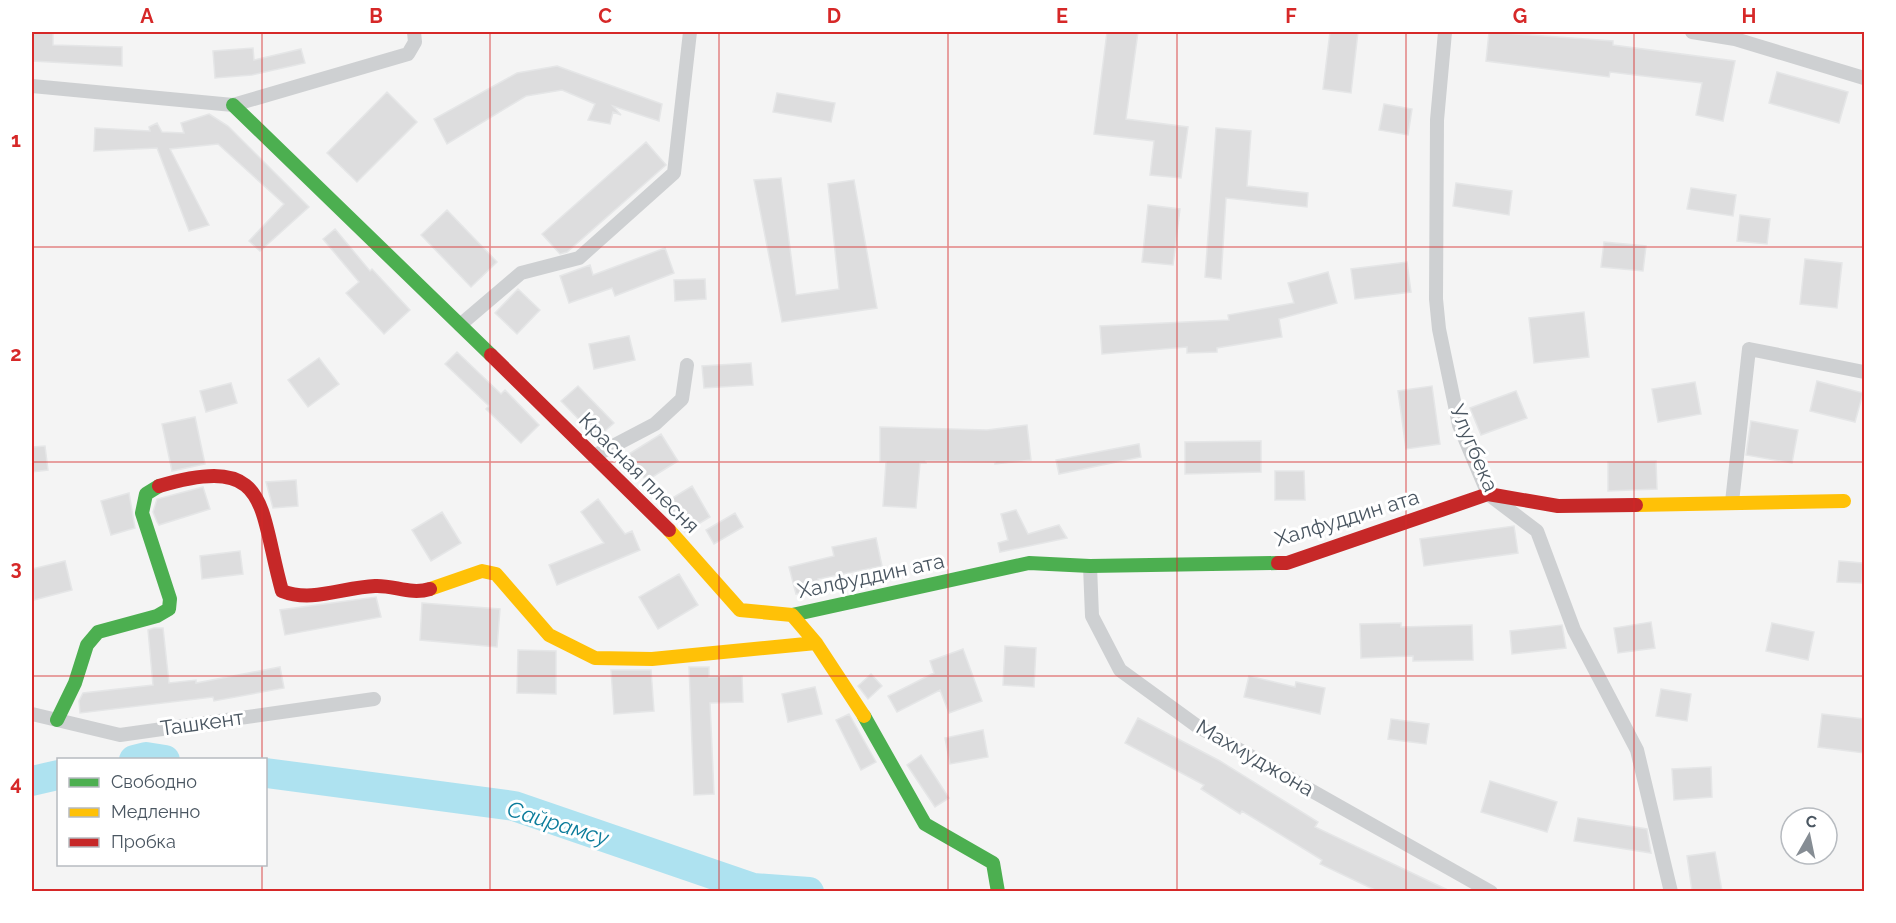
<svg xmlns="http://www.w3.org/2000/svg" width="1896" height="923" viewBox="0 0 1896 923" font-family="Raleway,sans-serif">
  <rect width="100%" height="100%" fill="#f4f4f4"/>
  <g fill="none" stroke-linecap="round" stroke-linejoin="round">
    <!-- river -->
    <path stroke="#aee2f0" stroke-width="30" d="M134 760 146 757 165 760
      M266 773 514 806 753 888 809 892
      M32 781 58 775"/>
  </g>
  <!-- building -->
  <path fill="#ddddde" stroke="#e5e6e7" stroke-width="1.5" d="M32 32H53V45L122 47V66L32 61Z
    M1107 32H1138L1126 119 1188 127 1181 178 1150 175 1154 141 1094 134Z
    M1330 32H1358L1351 93 1323 89Z
    M1489 32 1613 41V45L1735 61 1723 121 1696 115 1702 83 1610 72 1609 77 1486 61Z
    M253 48 254 60 301 49 305 63 252 75 215 78 213 51Z
    M557 66 662 104 659 121 613 106 621 115 613 112 610 124 588 120 595 104 562 90 526 96 447 144 434 119 517 73Z
    M1777 72 1848 92 1839 123 1769 103Z
    M387 92 417 122 357 182 327 153Z
    M777 93 835 103 831 122 773 112Z
    M1384 104 1412 109 1408 135 1379 130Z
    M209 114 228 126 309 207 260 251 249 241 284 204 218 144 170 149 209 225 189 231 157 148 94 151 95 128 150 131 149 127 157 123 162 132 184 133 181 123Z
    M1216 128 1251 131 1247 186 1308 193 1307 207 1226 198 1221 279 1205 277Z
    M646 142 666 165 567 252 560 254 542 234Z
    M781 178 796 295 839 289 828 184 854 180 877 308 782 322 754 180Z
    M1456 183 1512 191 1509 215 1453 206Z
    M1691 188 1736 195 1733 216 1687 209Z
    M1148 205 1180 209 1173 265 1142 262Z
    M447 210 497 262 471 287 421 235Z
    M1740 215 1770 219 1767 244 1737 241Z
    M335 229 370 271 372 269 410 310 384 334 346 293 359 282 323 239Z
    M1604 242 1646 246 1643 271 1601 267Z
    M665 248 674 273 615 296 612 288 569 303 560 276 590 265 593 275Z
    M1805 259 1842 263 1837 308 1800 304Z
    M1407 262 1411 292 1355 299 1351 269Z
    M1328 272 1337 303 1279 319 1282 337 1217 348V352L1187 353V347L1102 354 1100 326 1229 320 1228 315 1294 303 1288 283Z
    M705 279 706 299 675 301 674 280Z
    M518 289 540 310 517 334 495 313Z
    M1584 312 1589 357 1534 363 1529 318Z
    M629 336 635 360 594 369 589 344Z
    M457 352 501 394 505 390 539 425 521 443 486 409 489 406 445 364Z
    M319 358 339 384 308 407 288 380Z
    M751 363 753 385 704 388 702 366Z
    M1817 381 1863 393 1855 422 1810 411Z
    M1695 382 1701 414 1658 422 1652 389Z
    M231 383 237 403 206 412 200 391Z
    M578 386 614 423 597 438 561 401Z
    M1432 386 1440 444 1406 449 1398 391Z
    M1516 391 1527 418 1481 435 1470 408Z
    M195 417 205 464 172 471 162 424Z
    M1751 421 1798 430 1792 463 1746 455Z
    M1027 425 1031 460 995 464V462L926 461V463H920L916 508 883 506 886 462H880V427L987 430Z
    M661 434 678 461 646 481 629 454Z
    M1261 441V472L1185 474V442Z
    M1139 444 1141 457 1059 474 1056 460Z
    M45 446 48 470 32 472V447Z
    M1656 461 1657 489 1608 491V462Z
    M1275 471H1304L1305 500H1275Z
    M296 480 298 506 273 508 266 482Z
    M692 486 710 517 685 532 666 502Z
    M203 487 210 509 159 525 157 522 153 512 157 499Z
    M129 493 135 528 111 535 101 501Z
    M598 499 625 534 632 531 640 550 557 585 549 565 604 543 581 512Z
    M1016 510 1028 534 1059 525 1067 538 1000 552 998 543 1008 540 1001 514Z
    M442 512 461 543 431 561 412 530Z
    M735 513 743 527 714 544 706 530Z
    M1514 526 1518 553 1424 566 1420 539Z
    M876 538 882 566 818 579 820 588 796 594 789 567 834 556 832 547Z
    M240 551 243 574 202 579 200 556Z
    M65 561 72 590 34 600 32 569Z
    M1839 561 1863 563 1862 583 1837 582Z
    M679 574 698 605 658 629 639 597Z
    M376 597 381 617 285 635 280 610Z
    M422 603 500 609 497 647 420 640Z
    M1651 622 1655 648 1618 653 1614 628Z
    M1401 623V627L1472 625 1473 660 1413 661V656L1361 658 1360 624Z
    M1772 623 1814 632 1808 660 1766 651Z
    M1562 625 1566 648 1512 654 1510 631Z
    M154 628H163L169 683 196 680V683L280 667 284 688 214 701 213 697 80 713 79 701 83 693 153 685 148 630Z
    M1005 646 1036 648 1034 687 1003 685Z
    M963 649 982 701 949 713 940 690 897 712 888 696 934 673 930 661Z
    M518 650 556 651V694L517 693Z
    M689 667H709V677L742 676 743 702 710 703 714 794 694 795Z
    M611 670H651L654 711 614 714Z
    M871 674 882 686 868 699 858 686Z
    M1249 676 1295 687 1296 682 1325 688 1320 714 1244 697Z
    M815 687 822 714 788 722 782 694Z
    M1661 689 1691 694 1687 721 1656 716Z
    M849 714 876 762 861 770 836 720Z
    M1822 714 1864 719V753L1818 747Z
    M1138 718 1220 761 1318 822 1315 827 1450 891H1377L1320 864 1322 860 1242 811 1240 814 1201 789 1204 785 1125 743Z
    M1391 719 1429 724 1426 744 1388 739Z
    M983 730 988 757 950 764 945 738Z
    M921 755 949 798 935 807 907 765Z
    M1711 767 1712 797 1674 800 1672 769Z
    M1490 781 1557 802 1547 832 1481 812Z
    M1578 818 1647 829 1651 853 1574 841Z
    M1715 852 1722 891H1692L1687 856Z"/>
  <g fill="none" stroke-linecap="round" stroke-linejoin="round">
    <!-- street -->
    <path stroke="#ced0d2" stroke-width="14" d="M1445 32 1437 120 1436 299 1439 329 1459 425 1488 494 1537 531 1574 630 1637 750 1671 892
      M1692 32 1735 39 1864 78
      M32 86 233 105 408 54 415 42 414 32
      M460 325 521 273 579 258 674 173 690 32
      M594 456 655 424 682 399 687 365
      M1732 502 1749 349 1864 372
      M1090 566 1092 616 1120 670 1197 726 1491 892
      M32 714 120 735 374 699"/>
    <!-- fast -->
    <path stroke="#4caf50" stroke-width="14" d="M233 105 491 355
      M792 615 1029 563 1090 566 1278 563
      M864 716 925 824 993 863 998 892
      M57 720 75 683 87 645 98 632 157 616 169 609 170 599 142 513 146 494 159 486"/>
    <!-- slow -->
    <path stroke="#ffc107" stroke-width="14" d="M1636 505 1844 501
      M669 530 740 610 792 615 816 643 864 716
      M430 589 482 571 496 574 549 635 595 658 652 659 816 643"/>
    <!-- jam -->
    <path stroke="#c62828" stroke-width="14" d="M491 355 669 530
      M159 486C271 453 258 505 282 591 312 603 344 587 375 586 394 585 410 595 430 589
      M1278 563H1287L1488 494 1558 506 1636 505"/>
  </g>
  <!-- grid -->
  <path fill="none" stroke="#d62828" stroke-width="1.5" stroke-opacity="0.55" d="M262 32V760M490 32V892M719 32V892M948 32V892M1177 32V892M1406 32V892M1634 32V892M32 247H1864M32 462H1864M32 676H1864M262 864V892"/>
  <g text-anchor="middle" stroke-width="6" stroke-linejoin="round" paint-order="stroke">
    <!-- street labels -->
    <g font-size="21" fill="#4a5661" stroke="#fff">
      <text transform="translate(1474 448) rotate(67)" y="7">Улугбека</text>
      <text transform="translate(639 473) rotate(45)" y="7">Красная плесня</text>
      <text transform="translate(1347 518) rotate(-17)" y="7">Халфуддин ата</text>
      <text transform="translate(871 576) rotate(-12)" y="7">Халфуддин ата</text>
      <text transform="translate(202 723) rotate(-8)" y="7">Ташкент</text>
      <text transform="translate(1255 758) rotate(30)" y="7">Махмуджона</text>
    </g>
    <!-- water labels -->
    <g font-size="22" font-style="italic" fill="#0c7c9b" stroke="#fff">
      <text transform="translate(558 823) rotate(17)" y="8">Сайрамсу</text>
    </g>
  </g>
  <!-- border -->
  <rect width="1896" height="923" fill="none" stroke="#ffffff" stroke-width="66"/>
  <!-- legend -->
  <rect x="57" y="758" width="210" height="108" fill="#ffffff" stroke="#b7bbc0" stroke-width="1.5"/>
  <rect x="69" y="778" width="30" height="9" fill="#4caf50" stroke="#b7bbc0" stroke-width="1.5"/>
  <text x="111" y="788" font-size="18" fill="#4a5661">Свободно</text>
  <rect x="69" y="808" width="30" height="9" fill="#ffc107" stroke="#b7bbc0" stroke-width="1.5"/>
  <text x="111" y="818" font-size="18" fill="#4a5661">Медленно</text>
  <rect x="69" y="838" width="30" height="9" fill="#c62828" stroke="#b7bbc0" stroke-width="1.5"/>
  <text x="111" y="848" font-size="18" fill="#4a5661">Пробка</text>
  <!-- north arrow -->
  <g transform="translate(1809 836) rotate(9)"><circle r="28" fill="#ffffff" stroke="#b7bbc0" stroke-width="1.5"/>
  <path d="M0-4.5L10 22L0 15L-10 22Z" fill="#868d94"/>
  <text y="-9" font-size="16" font-weight="bold" text-anchor="middle" fill="#4a5661">С</text>
  </g>
  <rect x="33" y="33" width="1830" height="857" fill="none" stroke="#d62828" stroke-width="2"/>
  <g font-size="20" text-anchor="middle" font-weight="bold" fill="#d62828">
    <text x="147" y="23">A</text>
    <text x="376" y="23">B</text>
    <text x="605" y="23">C</text>
    <text x="834" y="23">D</text>
    <text x="1062" y="23">E</text>
    <text x="1291" y="23">F</text>
    <text x="1520" y="23">G</text>
    <text x="1749" y="23">H</text>
    <text x="16" y="147">1</text>
    <text x="16" y="361">2</text>
    <text x="16" y="575">3</text>
    <text x="16" y="790">4</text>
  </g>
</svg>
